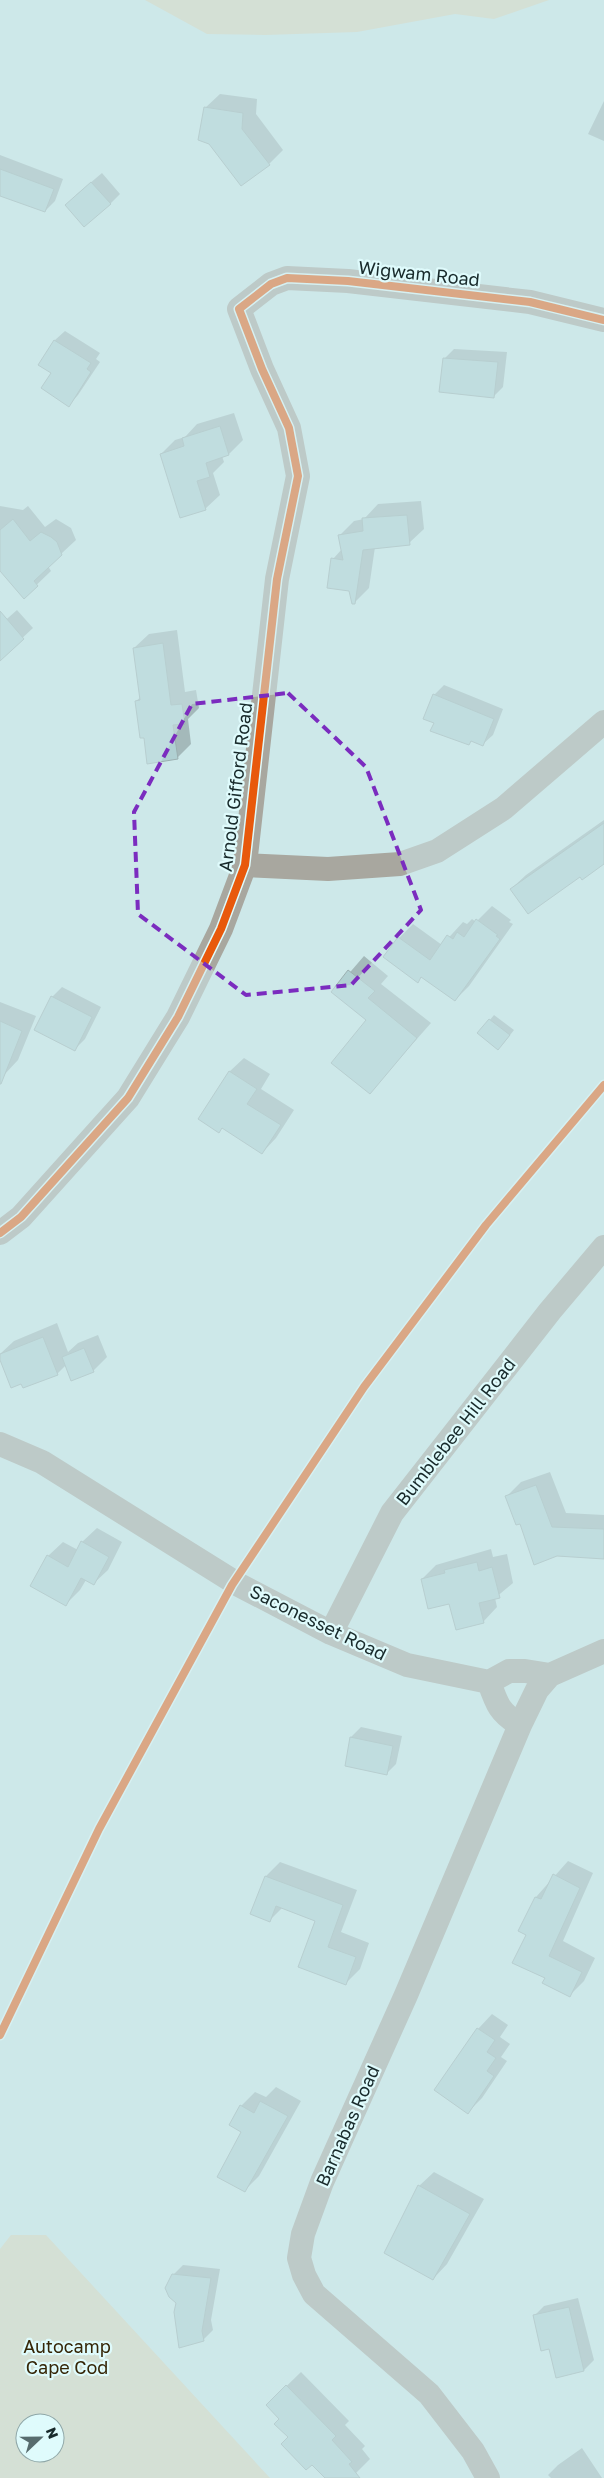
<svg xmlns="http://www.w3.org/2000/svg" width="604" height="2478" viewBox="0 0 604 2478" font-family="'Golos Text',sans-serif">
  <rect width="100%" height="100%" fill="#cde8e9"/>
  <!-- green -->
  <path fill="#dbd7bd" fill-rule="evenodd" d="M145 0H549L494 19 455 14 357 32 265 35 207 34Z
    M11 2235H46L270 2478H0V2249ZM25 2423H55V2453H25Z"/>
  <!-- shadow -->
  <path fill="#0003" d="M220 94 257 99 256 114 283 150 269 164 205 108Z
    M604 101V141L588 134Z
    M0 155 63 179 55 201 45 211 0 195Z
    M102 173 120 194 110 204 76 195Z
    M65 331 100 353 96 359 100 362 78 395 69 405 53 373 39 365 55 340Z
    M454 349 507 352 503 387 493 397 444 359Z
    M234 413 243 440 229 454 222 456 224 462 213 473 220 495 205 509 161 454 175 440 185 437 197 424Z
    M421 501 424 529 409 543 375 547 369 588 354 603 350 590 333 559 342 549 340 535 354 521 364 519 378 504Z
    M0 506 23 510 28 506 45 527 56 519 71 528 76 540 48 566 51 571 24 597 0 569Z
    M17 610 33 628 3 656 0 653V625Z
    M177 630 185 692 196 690 199 708 188 719 191 744 177 758 136 701 141 697 134 648 149 634Z
    M444 685 503 709 493 735 483 744 472 740 469 744 435 722 434 695Z
    M604 820V863L581 875 511 889 526 875Z
    M492 906 511 920 509 922 513 924 469 986 455 1000 422 976 418 981 399 938 413 924 442 945 463 922 467 924 472 919 476 922Z
    M364 956 388 976 381 984 431 1023 370 1092 368 1020 333 992Z
    M62 987 101 1007 85 1039 75 1049 52 997Z
    M0 1002 36 1016 18 1060 4 1075 0 1073Z
    M494 1015 514 1030 503 1044 479 1033Z
    M244 1058 270 1074 261 1089 294 1110 276 1138 262 1153 223 1127 219 1131 229 1072Z
    M57 1323 68 1352 78 1343 98 1335 107 1357 93 1371 66 1365 57 1374 0 1357V1354L14 1341Z
    M550 1472 566 1513 604 1515V1558L521 1522 507 1496 521 1482Z
    M97 1528 122 1542 108 1570 93 1584 86 1580 80 1590 65 1605 48 1556 63 1542 78 1550 82 1542Z
    M491 1549 493 1557 507 1554 513 1583 495 1598 497 1607 483 1622 450 1602 422 1579 436 1565Z
    M361 1727 402 1736 396 1764 387 1773 346 1765 351 1737Z
    M568 1861 593 1873 563 1941 595 1958 584 1981 570 1995 546 1978 536 1897Z
    M280 1862 357 1890 341 1932 369 1943 360 1969 346 1983 300 1966 317 1920 283 1907 270 1920 252 1914 266 1876Z
    M492 2014 508 2025 500 2037 510 2044 501 2057 507 2061 482 2098 468 2112 478 2029Z
    M276 2087 301 2101 259 2176 245 2190 241 2106 255 2092 266 2097Z
    M434 2172 484 2199 447 2264 433 2279 419 2186Z
    M183 2265 220 2269 211 2320 213 2330 203 2340 177 2302 173 2275Z
    M578 2298 594 2360 584 2370 550 2347 534 2316 544 2306Z
    M301 2372 349 2421 345 2425 365 2446 362 2449 370 2459 351 2478H327L290 2436 281 2419 267 2405Z
    M582 2448 602 2478H551L548 2475 558 2465Z"/>
  <!-- building -->
  <path fill="#b0d0d2" stroke="#9cb0b1" d="M204 107 243 113 242 129 270 165 241 186 209 144 198 140Z
    M0 169 54 189 45 212 0 196Z
    M91 182 111 204 84 227 65 205Z
    M54 340 91 363 87 369 91 372 69 407 41 388 51 373 38 365Z
    M443 358 498 362 494 398 439 392Z
    M220 426 229 455 206 463 210 477 197 481 206 510 180 518 160 454 184 446 182 438Z
    M407 515 410 545 363 550 355 604H352L349 591 327 588 331 558 343 560 338 535 363 531 362 518Z
    M13 519 30 541 41 532 51 537 57 542 62 555 34 581 38 586 24 599 0 571V530Z
    M0 611 24 639 0 661Z
    M163 643 171 705 182 704 185 724 173 725 178 759 147 764 144 738H140L135 701 140 700 133 648Z
    M433 694 494 719 483 746 471 741 469 745 430 731 434 723 423 719Z
    M604 823V864L582 880 580 877 528 914 510 889Z
    M476 919 498 935 496 936 500 939 455 1001 421 977 418 983 383 957 398 937 430 960 447 935 453 939 457 932 464 937Z
    M348 970 375 991 368 998 417 1038 370 1094 331 1063 366 1020 331 992Z
    M51 996 92 1017 75 1051 34 1030Z
    M489 1019 510 1035 498 1050 477 1033Z
    M0 1021 22 1031 1 1084H0Z
    M229 1071 257 1089 247 1104 281 1125 262 1154 222 1128 219 1133 198 1119Z
    M43 1337 58 1375 23 1388 21 1384 11 1388 0 1360V1354Z
    M84 1348 94 1372 71 1381 62 1357Z
    M536 1485 552 1527 604 1529V1559L557 1556 534 1565 520 1524 516 1525 505 1496Z
    M81 1541 109 1557 94 1585 81 1578 66 1606 30 1586 47 1555 68 1567Z
    M477 1562 479 1571 492 1567 500 1598 479 1603 484 1623 456 1630 449 1604 428 1609 421 1579 445 1573 444 1570Z
    M350 1737 393 1746 387 1775 345 1766Z
    M553 1874 580 1888 549 1956 582 1972 570 1997 542 1983 545 1978 512 1963 526 1935 518 1931 535 1897 541 1899Z
    M265 1876 343 1905 328 1947 356 1957 346 1985 298 1967 315 1921 276 1906 270 1922 250 1914Z
    M477 2028 495 2040 487 2052 496 2058 487 2071 494 2076 468 2114 434 2090Z
    M260 2101 288 2116 245 2192 217 2177 241 2132 229 2125 240 2105 254 2113Z
    M418 2185 470 2214 433 2280 384 2253Z
    M172 2274 211 2278 202 2331 204 2341 179 2348 174 2312 176 2303 169 2297 165 2288Z
    M569 2307 584 2371 556 2378 549 2349 541 2351 533 2315Z
    M286 2385 336 2436 332 2440 352 2462 349 2464 360 2478H325L312 2465 306 2470 281 2444 288 2437 274 2424 279 2419 266 2405Z"/>
  <g fill="none" stroke-linecap="round" stroke-linejoin="round">
    <!-- minor -->
    <path stroke="#a8a79f" stroke-width="24" d="M245 865 328 869 400 864 437 851 504 808 604 722
      M0 1233 21 1217 128 1098 178 1017 221 929 245 865 277 579 298 476 289 428 262 369 239 309 271 284 287 278 348 281 530 302 604 320
      M0 1444 42 1462 239 1585 331 1633 407 1665 489 1682 509 1671H525L550 1675 604 1651
      M331 1633 392 1513 550 1311 604 1247
      M520 1725 537 1690 550 1675
      M488 2478 473 2451 429 2394 314 2294 304 2275 299 2258 303 2234 322 2182 406 1995 520 1725C500 1713 497 1705 489 1682"/>
    <defs>
      <path id="cycleway" d="M0 1233 21 1217 128 1098 178 1017 221 929 245 865 277 579 298 476 289 428 262 369 239 309 271 284 287 278 348 281 530 302 604 320
        M0 2035 99 1829 232 1585 364 1387 486 1225 604 1085"/>
    </defs>
    <!-- cycleway casing -->
    <use href="#cycleway" stroke="#dffbfc" stroke-width="11"/>
    <!-- cycleway -->
    <use href="#cycleway" stroke="#e8590c" stroke-width="8"/>
  </g>
  <!-- marked area -->
  <path d="M0 0H604V2478H0ZM288 693 366 767 421 910 351 985 246 995 138 914 134 812 192 704Z" fill="#cde8e9" fill-opacity=".55" fill-rule="evenodd"/>
  <path fill="none" stroke="#7b2cbf" stroke-width="4" stroke-dasharray="10 6" stroke-linejoin="round" d="M288 693 366 767 421 910 351 985 246 995 138 914 134 812 192 704Z"/>
  <g text-anchor="middle" stroke-width="4.5" stroke-linejoin="round" paint-order="stroke">
    <!-- street labels -->
    <g font-size="18" fill="#182a2b" stroke="#dffbfc">
      <text transform="translate(419 274) rotate(6)" y="6">Wigwam Road</text>
      <text transform="translate(236 787) rotate(-83)" y="6">Arnold Gifford Road</text>
      <text transform="translate(456 1432) rotate(-52)" y="6">Bumblebee Hill Road</text>
      <text transform="translate(318 1623) rotate(26)" y="6">Saconesset Road</text>
      <text transform="translate(348 2126) rotate(-66)" y="6">Barnabas Road</text>
    </g>
    <!-- park labels -->
    <g font-size="18" fill="#362607" stroke="#dffbfc">
      <text x="67" y="2353">Autocamp<tspan x="67" dy="21">Cape Cod</tspan></text>
    </g>
  </g>
  <!-- north arrow -->
  <g transform="translate(40 2438) rotate(68)"><circle r="24" fill="#dffbfc" stroke="#8fa7a8"/>
  <path d="M0-4L9 19L0 12L-9 19Z" fill="#576c6e"/>
  <text y="-8" font-size="14" font-weight="bold" text-anchor="middle" fill="#182a2b">N</text>
  </g>
</svg>
